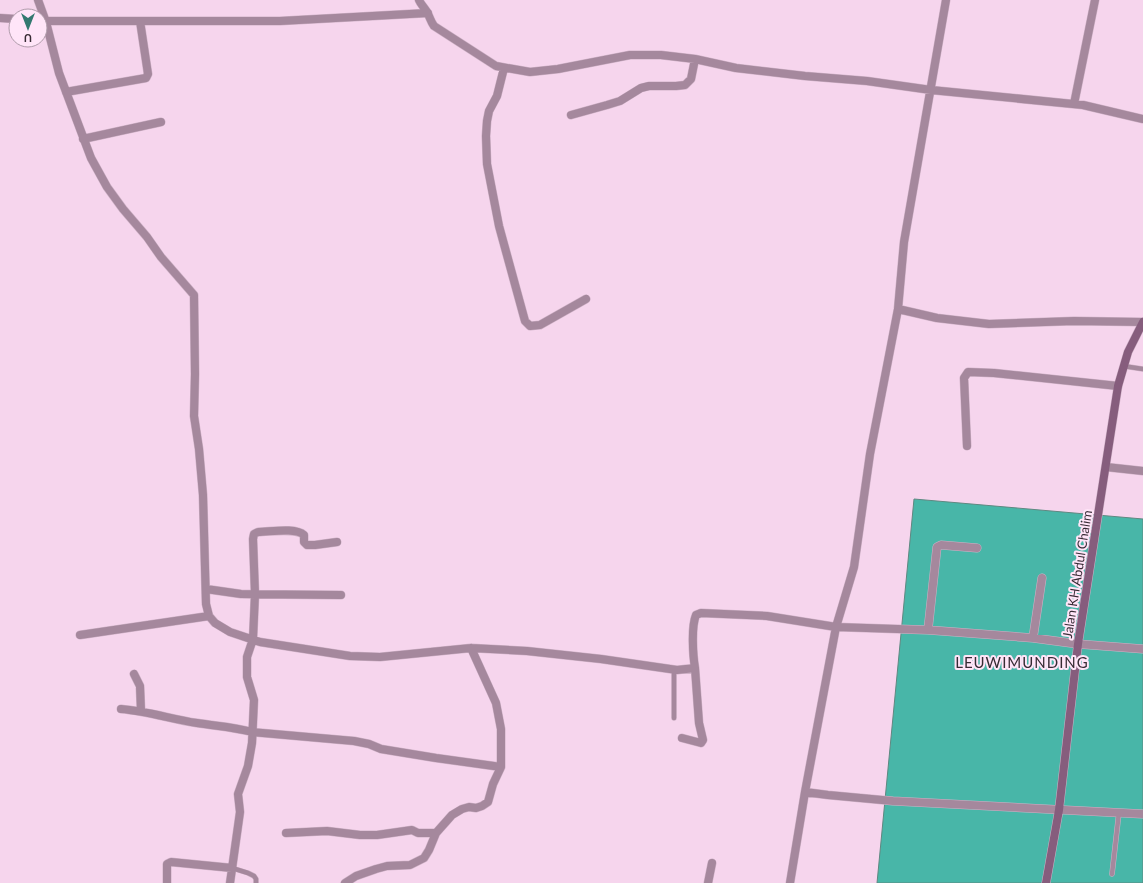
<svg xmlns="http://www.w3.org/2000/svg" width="1143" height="883" viewBox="0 0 1143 883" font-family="Lato,sans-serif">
  <rect width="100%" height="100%" fill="#f6d5ed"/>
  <!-- building -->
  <path fill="#48b6a8" stroke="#5f8881" d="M914 499 1143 519V883H877Z"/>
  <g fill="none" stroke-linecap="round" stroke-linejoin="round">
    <defs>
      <path id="lane" d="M1123 366 1143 369
        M674 669V718
        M232 868 248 873 254 876 256 879V883
        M1112 874 1119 812"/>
      <path id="street" d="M38 0 46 22 59 73 91 158 107 187 123 209 147 237 161 257 194 295 195 374 194 416 199 449 203 495 206 604 209 616 215 623 230 632 260 642 350 656 380 657 471 648 527 651 601 659 677 670 695 668C693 656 691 627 696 615L701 613 767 616 836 627 928 630 1033 638 1078 644 1143 649
        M419 0C421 5 426 9 428 14 430 18 431 22 434 26L496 66 530 72 558 69 630 55H661L695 59 736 68 805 76 867 81 931 90 1083 105 1143 119
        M946 0 904 242 898 309 870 454 854 567 836 627 805 792 828 795 893 801 1143 814
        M0 18 16 19
        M41 21H280L428 13
        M504 68 497 96 489 111 487 121 486 136 487 164 499 226 525 321 530 326 540 325 586 299
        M66 92 146 78 148 74 140 21
        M1074 104 1095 0
        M571 115 607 105 620 101 641 88 649 86H676L685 85 691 79 695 59
        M83 139 161 122
        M898 309 937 318 989 324 1074 321 1143 322
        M967 446 964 378 968 372 994 373 1118 386
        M1106 467 1143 471
        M206 589 241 594 341 595
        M928 630 937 547 941 545 977 548
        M80 635 209 616
        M1033 638 1042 578
        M134 674 140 686 141 711
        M121 709C147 711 171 719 197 723 216 726 234 727 252 732L354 741 369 744 381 749 436 758 501 767
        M682 738 701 743 703 740 699 723 695 668
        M286 833 327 831 360 835H377L412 830 418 833H436
        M167 883V864L171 862 232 868
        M230 883 240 812 238 794 248 766 252 743 254 700 247 677V657L253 639 255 594 253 539 254 534 258 532C270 532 295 527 304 535V542L307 545H315L337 542
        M345 883 356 876 376 869 387 866 410 865 424 858 429 850 436 833 452 815 462 809 469 807 476 808 482 806 488 802 493 784 501 767V729L496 703 471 648
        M708 883 712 863
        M790 883 805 792"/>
      <path id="secondary" d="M1046 883 1059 810 1078 644 1118 386 1128 352 1143 322"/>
    </defs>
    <!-- lane casing -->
    <use href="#lane" stroke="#d0b3c8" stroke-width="5.5"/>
    <!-- street casing -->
    <use href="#street" stroke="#d0b3c8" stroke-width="9"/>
    <!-- secondary casing -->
    <use href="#secondary" stroke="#d0b3c8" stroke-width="9"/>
    <!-- lane -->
    <use href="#lane" stroke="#a5889d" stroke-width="4.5"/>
    <!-- street -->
    <use href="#street" stroke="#a5889d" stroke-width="8"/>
    <!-- secondary -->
    <use href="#secondary" stroke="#865d7d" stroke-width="8"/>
  </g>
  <g text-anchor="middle" stroke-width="4" stroke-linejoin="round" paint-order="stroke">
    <!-- street labels -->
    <g font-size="13" fill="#372b34" stroke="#ffe5f8">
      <text transform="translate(1077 574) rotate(-81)" y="5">Jalan KH Abdul Chalim</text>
    </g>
    <!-- quarter labels -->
    <g font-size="15" letter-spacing="1" fill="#372b34" stroke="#ffe5f8">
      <text x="1022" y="668">LEUWIMUNDING</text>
    </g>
  </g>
  <!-- north arrow -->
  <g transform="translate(28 28) rotate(180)"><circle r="19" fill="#ffe5f8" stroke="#af9baa"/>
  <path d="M0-3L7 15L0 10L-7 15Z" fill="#337970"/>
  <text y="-6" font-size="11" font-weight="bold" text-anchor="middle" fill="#372b34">U</text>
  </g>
</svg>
